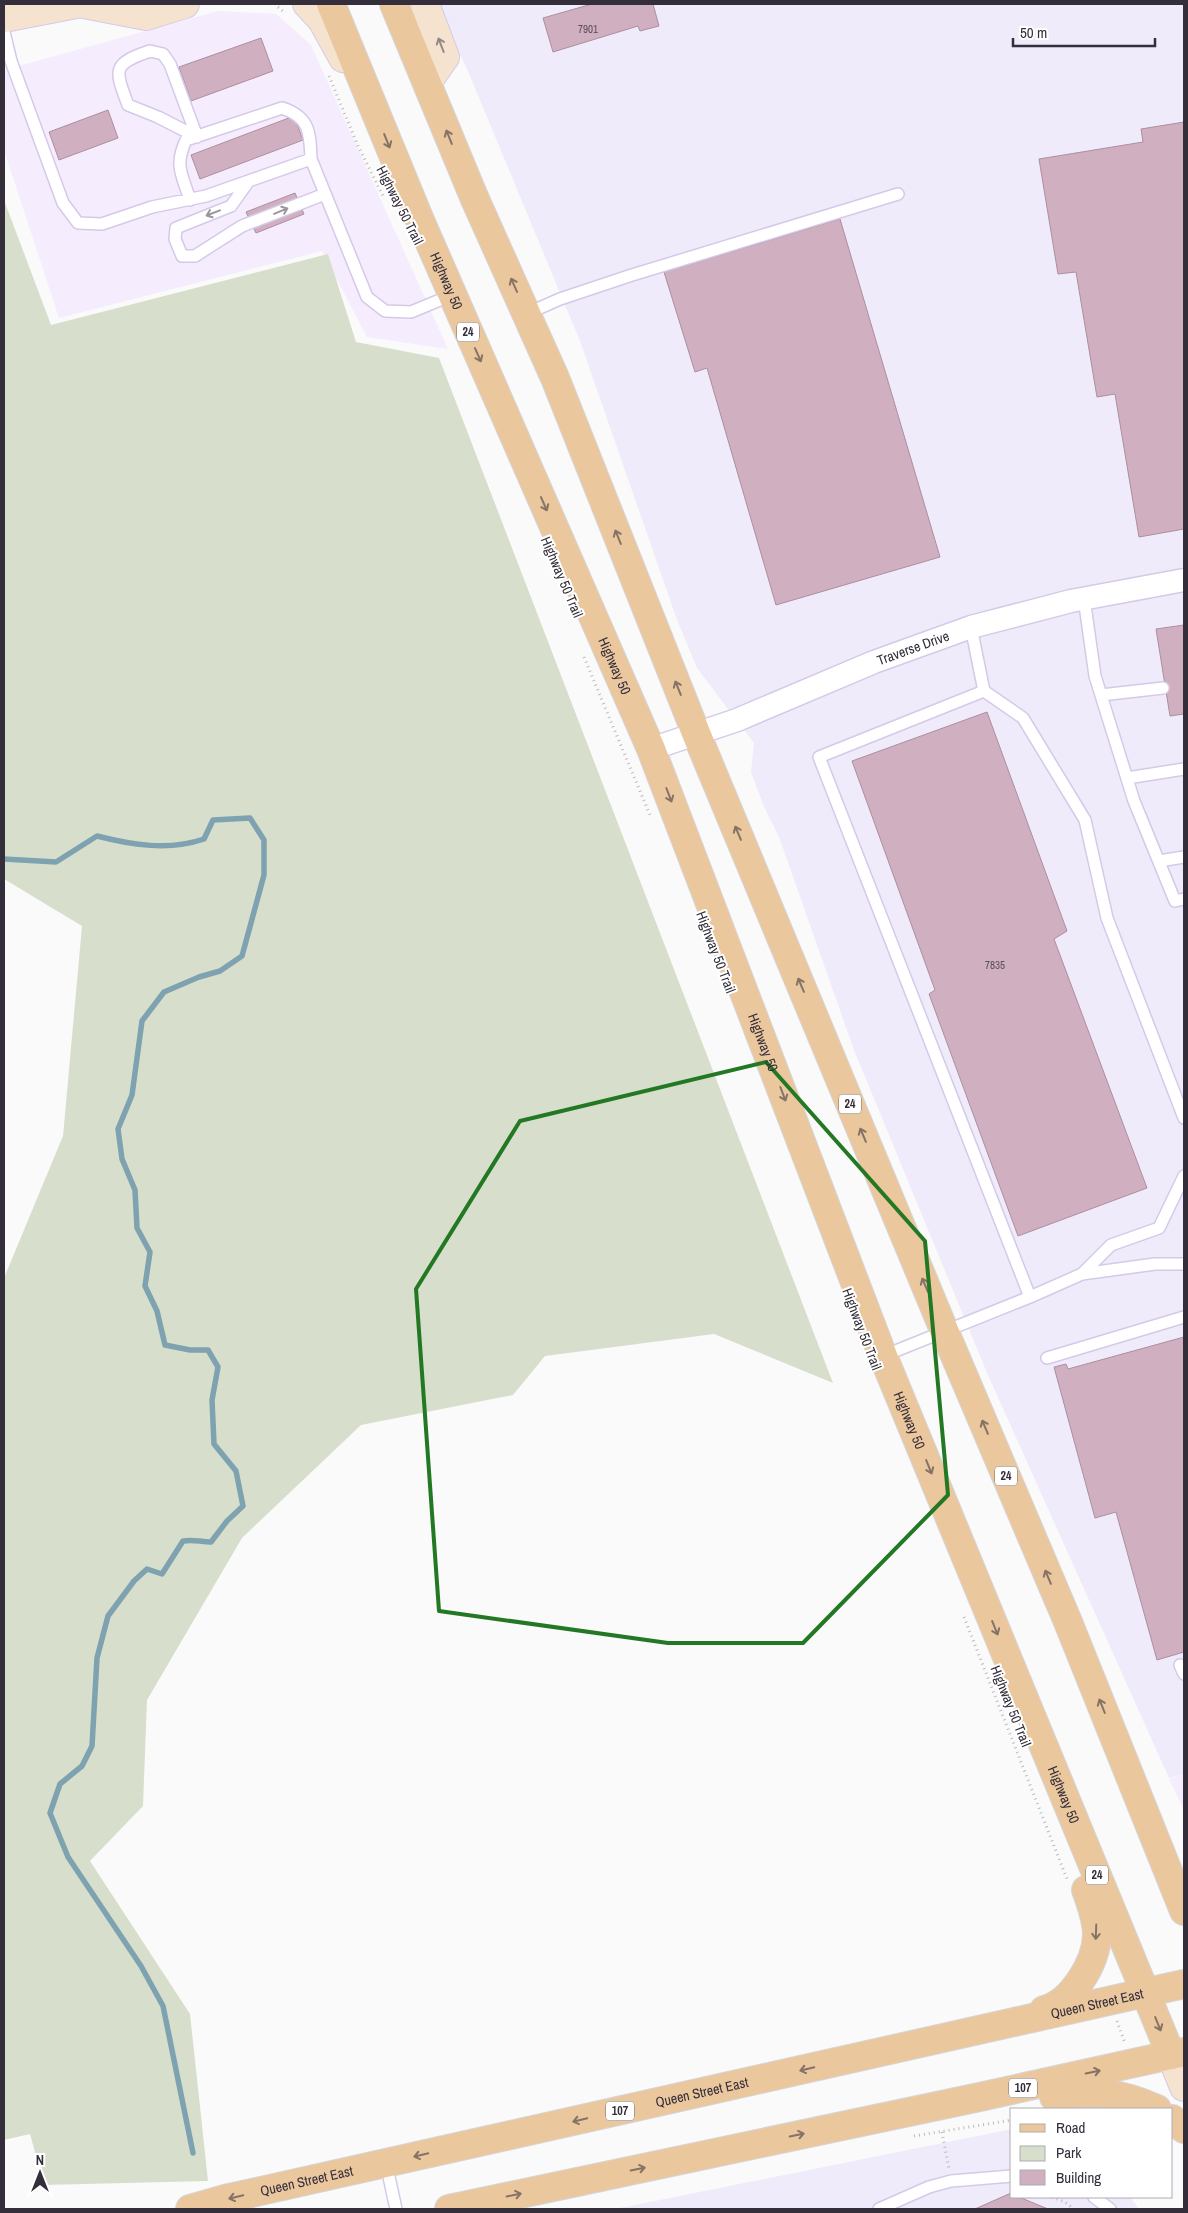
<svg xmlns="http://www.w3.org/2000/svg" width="1188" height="2213" viewBox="0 0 1188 2213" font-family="'Archivo Narrow',sans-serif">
  <rect width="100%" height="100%" fill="#fafafa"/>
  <!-- commercial -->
  <path fill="#f5ecfd" d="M218 11 276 14 311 45 448 349 367 337 322 251 59 318 4 150V70Z
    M1184 1774V1810L1169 1779Z"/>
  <!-- built -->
  <path fill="#f0ebfa" d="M440 4H1184V1774L1169 1778 987 1373 854 1050 779 837 764 807 751 772 754 743 697 668 677 620 580 341 467 69 446 25Z
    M1012 2129V2197H1130L1139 2209H615Z"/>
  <!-- green -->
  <path fill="#d7dfcc" d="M4 200 51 325 328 254 356 342 439 358 833 1383 714 1334 545 1356 513 1395 361 1425 242 1538 147 1700 143 1806 90 1861 190 2014 208 2181 44 2185 30 2134 4 2140V1278L63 1136 82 926 4 879Z"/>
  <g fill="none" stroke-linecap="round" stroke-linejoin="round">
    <!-- stream -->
    <path stroke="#7ea2b0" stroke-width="5.5" d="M4 859 56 862 97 836C132 845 169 851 204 839L213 820 250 818 264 840V875L242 956 220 971 199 977 164 992 142 1021 132 1095 118 1129 122 1159 135 1190 137 1228 150 1252 145 1286 157 1311 165 1345 190 1350H208L218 1367 212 1400 214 1444 236 1471 243 1506 227 1521 211 1542C200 1542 194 1539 183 1541L162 1574 147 1569 134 1581 108 1616 97 1658 92 1746 82 1766 60 1784 50 1813 68 1857 141 1966 163 2006 193 2153"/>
  </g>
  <!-- building -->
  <path fill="#d0afc1" stroke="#ac8e9f" d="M592 4H653L659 26 640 31 638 26 553 52 543 18Z
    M261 38 273 71 191 101 179 67Z
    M108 110 118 138 59 160 49 132Z
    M294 116 303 140 200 179 191 155Z
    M1184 122V529L1139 537 1115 394 1097 397 1076 272 1058 274 1039 159 1143 142 1141 129Z
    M295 193 304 214 256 233 246 212Z
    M840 219 940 557 776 605 707 368 695 372 664 272Z
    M1184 625V714L1170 716 1156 629Z
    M987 712 1067 931 1054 939 1147 1188 1018 1236 929 994 935 990 852 761Z
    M1184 1337V1652L1157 1660 1116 1512 1095 1518 1054 1367 1066 1364 1068 1369Z
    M1011 2193 1012 2197H1019L1048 2209H975Z"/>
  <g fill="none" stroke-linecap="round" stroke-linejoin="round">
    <defs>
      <path id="lane" d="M4 32 11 61 63 203 78 223 102 224 152 207 206 196 311 159 367 297 385 311 411 312 452 295
        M150 51 163 54 170 64 197 137 158 117 128 105C115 70 111 64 150 51Z
        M248 182 231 206 176 228 175 239 182 256H195L242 226 325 194
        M190 200C182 174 174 166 186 140L282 108C310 117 310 133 311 159
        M526 314 560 299 632 275 898 194
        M1084 598 1095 676 1134 801 1175 901 1184 899
        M984 691 1023 718 1085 820 1107 918 1184 1118
        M1101 695 1163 688
        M1127 778 1184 769
        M1159 861 1184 857
        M1082 1274 1111 1245 1159 1228 1184 1176
        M1030 1297 1082 1274 1155 1264H1184
        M883 1356 1030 1297 819 757 984 691 971 627
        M1047 1358 1184 1317
        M1180 1665 1184 1674
        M386 2163 396 2209
        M1094 2197 1110 2209
        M879 2209 929 2187 951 2181 1012 2176"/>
      <g id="street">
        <path id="s1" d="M651 749 737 720 874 662 971 627 1071 601 1184 580"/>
      </g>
      <path id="secondary" d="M84 4 146 16 185 4
        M307 4 322 20 343 58
        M425 4 445 57 427 83
        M4 18 76 4
        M1171 2055 1184 2087"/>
      <g id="primary">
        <path id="s2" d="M331 4 419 218 651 749 883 1356 1171 2055"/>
        <path d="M394 4 474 197 555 378 696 733 944 1330 1068 1622 1184 1911"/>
        <path d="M1044 2010C1072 2003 1096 1963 1097 1935 1097 1919 1091 1904 1086 1890"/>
        <path d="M1054 2097C1094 2089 1120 2093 1157 2109"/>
        <path d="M1172 2119 1184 2129"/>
        <path id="s3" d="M190 2209 225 2199 1184 1984"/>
        <path d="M449 2209 975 2098 1184 2052"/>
      </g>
    </defs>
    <!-- lane casing -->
    <use href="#lane" stroke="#d4cae8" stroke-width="14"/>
    <!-- street casing -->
    <use href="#street" stroke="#d4cae8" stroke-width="25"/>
    <!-- secondary casing -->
    <use href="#secondary" stroke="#d4cae8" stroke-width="30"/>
    <!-- primary casing -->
    <use href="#primary" stroke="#d6d5d8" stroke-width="30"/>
    <!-- path -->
    <path stroke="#bbb9bd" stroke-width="3" stroke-dasharray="1 4" stroke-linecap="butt" d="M278 7 285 13
      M329 76 358 146 383 196
      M584 657 650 815
      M964 1617 1067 1879
      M1117 2021 1125 2043
      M942 2132 949 2169
      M914 2136 1012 2120
      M1052 2197 1065 2202 1074 2209"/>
    <!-- lane -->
    <use href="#lane" stroke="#fff" stroke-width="11"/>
    <!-- street -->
    <use href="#street" stroke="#fff" stroke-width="22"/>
    <!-- secondary -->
    <use href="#secondary" stroke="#f5e3cf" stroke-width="28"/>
    <!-- primary -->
    <use href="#primary" stroke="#ebc79e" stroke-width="28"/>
  </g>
  <!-- one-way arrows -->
  <defs><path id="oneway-shaft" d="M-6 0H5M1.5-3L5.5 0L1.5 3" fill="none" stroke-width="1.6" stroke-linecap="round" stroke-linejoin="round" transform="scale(1.25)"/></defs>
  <use stroke="#948884" href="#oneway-shaft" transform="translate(441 45) rotate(-111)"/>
  <g stroke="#867367">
    <use href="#oneway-shaft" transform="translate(449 137) rotate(-112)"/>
    <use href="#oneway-shaft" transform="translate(387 141) rotate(68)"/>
    <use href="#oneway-shaft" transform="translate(514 285) rotate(-114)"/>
    <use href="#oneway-shaft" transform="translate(478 355) rotate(66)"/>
    <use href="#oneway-shaft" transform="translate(544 504) rotate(66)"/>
    <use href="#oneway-shaft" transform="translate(618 537) rotate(-112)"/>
    <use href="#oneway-shaft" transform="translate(678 688) rotate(-112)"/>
    <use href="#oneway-shaft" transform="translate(669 795) rotate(69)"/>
    <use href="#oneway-shaft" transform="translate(738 833) rotate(-113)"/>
    <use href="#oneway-shaft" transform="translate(801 985) rotate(-113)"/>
    <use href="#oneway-shaft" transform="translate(783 1094) rotate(69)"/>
    <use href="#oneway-shaft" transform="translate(863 1135) rotate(-113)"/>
    <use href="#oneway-shaft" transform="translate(925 1285) rotate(-113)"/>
    <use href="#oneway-shaft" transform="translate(985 1427) rotate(-113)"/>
    <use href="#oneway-shaft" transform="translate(929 1467) rotate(68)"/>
    <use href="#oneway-shaft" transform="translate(1048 1577) rotate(-113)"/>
    <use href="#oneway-shaft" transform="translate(995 1628) rotate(68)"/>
    <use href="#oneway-shaft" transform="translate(1102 1706) rotate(-112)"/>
    <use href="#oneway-shaft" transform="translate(1096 1932) rotate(92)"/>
    <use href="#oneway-shaft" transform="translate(1158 2024) rotate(68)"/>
    <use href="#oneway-shaft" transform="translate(807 2069) rotate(167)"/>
    <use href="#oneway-shaft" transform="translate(1093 2072) rotate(-12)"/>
    <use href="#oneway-shaft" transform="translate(580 2120) rotate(167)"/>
    <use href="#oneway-shaft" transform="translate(797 2135) rotate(-12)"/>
    <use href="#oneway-shaft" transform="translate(421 2155) rotate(167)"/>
    <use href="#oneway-shaft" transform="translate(638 2169) rotate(-12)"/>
    <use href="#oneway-shaft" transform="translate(514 2195) rotate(-12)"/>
    <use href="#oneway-shaft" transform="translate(236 2197) rotate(167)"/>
  </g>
  <g stroke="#99969c">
    <use href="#oneway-shaft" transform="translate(281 211) rotate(-22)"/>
    <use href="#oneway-shaft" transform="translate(213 213) rotate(159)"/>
  </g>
  <!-- marked area -->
  <path fill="none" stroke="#237824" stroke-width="4" stroke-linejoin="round" d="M766 1062 925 1241 948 1495 803 1643H668L439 1611 416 1289 520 1121Z"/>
  <g text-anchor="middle" stroke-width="4" stroke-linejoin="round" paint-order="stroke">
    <!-- number labels -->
    <g font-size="11" fill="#5a4e5c">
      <text x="588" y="33">7901</text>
      <text x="995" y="969">7835</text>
    </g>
    <!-- shield labels -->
    <g fill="#fff" stroke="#706d75" stroke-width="1">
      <rect x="457" y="322.5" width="22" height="19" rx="4"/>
      <rect x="839" y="1094.5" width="22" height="19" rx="4"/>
      <rect x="995" y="1466.5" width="22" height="19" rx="4"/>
      <rect x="1086" y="1865.5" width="22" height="19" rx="4"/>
      <rect x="1009" y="2078.5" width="28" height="19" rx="4"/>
      <rect x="606" y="2101.5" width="28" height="19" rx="4"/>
    </g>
    <g font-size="12" font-weight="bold" fill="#332e3a">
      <text x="468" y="336">24</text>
      <text x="850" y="1108">24</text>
      <text x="1006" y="1480">24</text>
      <text x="1097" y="1879">24</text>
      <text x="1023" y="2092">107</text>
      <text x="620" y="2115">107</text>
    </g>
    <!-- street labels -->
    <g font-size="14" fill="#332e3a" stroke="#fff">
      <text transform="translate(400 205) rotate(63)" y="5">Highway 50 Trail</text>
      <text dy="5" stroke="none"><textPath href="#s2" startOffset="300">Highway 50</textPath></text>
      <text transform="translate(562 577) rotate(67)" y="5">Highway 50 Trail</text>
      <text dy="5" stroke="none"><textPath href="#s1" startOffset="281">Traverse Drive</textPath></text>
      <text dy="5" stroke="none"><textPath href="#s2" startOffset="720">Highway 50</textPath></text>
      <text transform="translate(716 952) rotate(69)" y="5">Highway 50 Trail</text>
      <text dy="5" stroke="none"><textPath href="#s2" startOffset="1125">Highway 50</textPath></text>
      <text transform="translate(862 1329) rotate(69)" y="5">Highway 50 Trail</text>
      <text dy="5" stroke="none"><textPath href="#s2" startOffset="1530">Highway 50</textPath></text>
      <text transform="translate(1011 1706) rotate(68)" y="5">Highway 50 Trail</text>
      <text dy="5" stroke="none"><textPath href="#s2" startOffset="1935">Highway 50</textPath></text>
      <text dy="5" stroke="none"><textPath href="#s3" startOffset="930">Queen Street East</textPath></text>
      <text dy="5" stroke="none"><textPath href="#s3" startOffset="525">Queen Street East</textPath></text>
      <text dy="5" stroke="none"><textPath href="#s3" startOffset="120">Queen Street East</textPath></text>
    </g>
  </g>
  <!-- border -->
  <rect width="1188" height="2213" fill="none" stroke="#332e3a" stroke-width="10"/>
  <!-- legend -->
  <rect x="1010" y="2108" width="162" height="90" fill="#ffffff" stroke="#adabb0"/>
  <rect x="1020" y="2124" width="25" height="8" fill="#ebc79e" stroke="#adabb0"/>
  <text x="1056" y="2133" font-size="15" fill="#332e3a">Road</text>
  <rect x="1020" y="2146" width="25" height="15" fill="#d7dfcc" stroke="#adabb0"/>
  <text x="1056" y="2158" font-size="15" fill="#332e3a">Park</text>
  <rect x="1020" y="2170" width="25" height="15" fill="#d0afc1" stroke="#adabb0"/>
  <text x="1056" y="2183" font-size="15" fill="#332e3a">Building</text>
  <!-- north arrow -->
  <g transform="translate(40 2173)" stroke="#ffffff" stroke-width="4" paint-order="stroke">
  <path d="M0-4L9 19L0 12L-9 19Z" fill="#332e3a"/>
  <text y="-8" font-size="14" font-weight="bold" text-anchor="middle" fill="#332e3a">N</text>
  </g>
  <!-- scale -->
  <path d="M1013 38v8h142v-8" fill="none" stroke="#332e3a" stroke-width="2.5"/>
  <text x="1020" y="38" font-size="15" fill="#332e3a" stroke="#ffffff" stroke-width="4" paint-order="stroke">50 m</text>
</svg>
